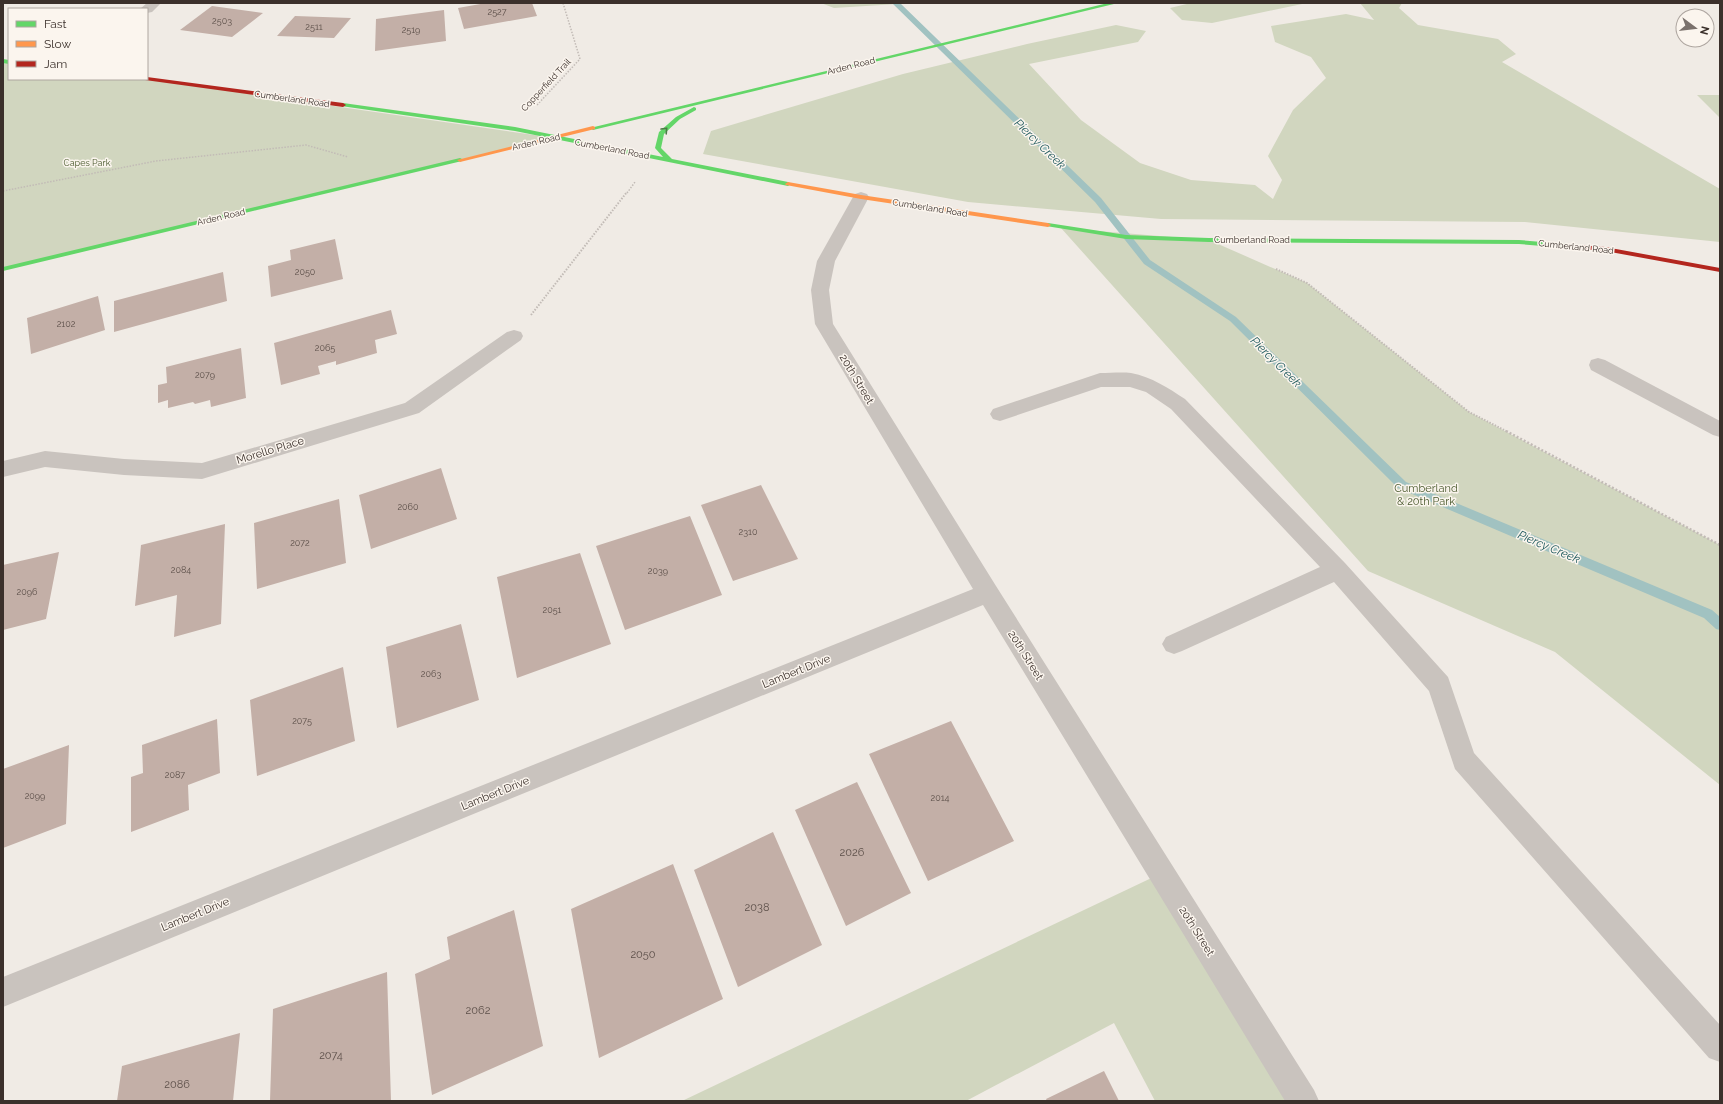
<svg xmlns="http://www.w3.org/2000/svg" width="1723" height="1104" viewBox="0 0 1723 1104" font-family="Raleway,sans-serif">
  <rect width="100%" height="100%" fill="#f0ebe5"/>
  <!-- green -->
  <path fill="#d1d6bf" d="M821 3H913L834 8Z
    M1191 3H1307L1212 23 1182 20 1170 8Z
    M1360 3H1402L1399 8 1418 25 1498 39 1516 54 1502 62 1720 189V242L1525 222 1161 219 968 202 703 154 711 131 903 74 1027 44 1116 25 1146 31 1138 42 1029 64 1081 120 1140 163 1191 180 1255 185 1273 199 1282 180 1268 156 1293 110 1326 78 1311 57 1275 42 1271 26 1346 14 1374 20Z
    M3 61 9 62V79H147L555 138 3 269Z
    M1697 95H1720V118Z
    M1061 228 1209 240 1307 283 1469 412 1720 545V785L1555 652 1368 571Z
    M1162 873 1303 1101H1155L1114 1023 966 1101H682Z"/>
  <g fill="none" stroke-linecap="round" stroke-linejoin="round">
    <!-- stream -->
    <path fill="#a1c2c1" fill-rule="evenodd" d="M892 3H900L1101 198 1150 260 1236 317 1406 482 1712 610 1720 617V630L1716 629 1704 618 1398 488 1230 321 1144 264 1095 202Z"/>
  </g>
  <!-- building -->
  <path fill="#c3afa7" d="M486 3H532L537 16 464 29 458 8Z
    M212 6 263 13 232 37 180 30Z
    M444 10 446 41 375 51 376 19Z
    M295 16 351 18 334 38 277 36Z
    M335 239 343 279 271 297 268 266 291 260 290 250Z
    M223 272 227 301 114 332V301Z
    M98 296 105 330 31 354 27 318Z
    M391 310 397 334 375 340 377 353 336 365V361L318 366 320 374 281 385 274 343Z
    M241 348 246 398 211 407 210 400 195 404 193 402 168 408V400L158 403V385L167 383 166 367Z
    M441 468 457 519 371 549 359 495Z
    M761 485 798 559 733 581 701 505Z
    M339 499 346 563 257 589 254 523Z
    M690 516 722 595 625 630 596 546Z
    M225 524 221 624 174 637 177 595 135 606 141 545Z
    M59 552 46 619 3 630V565Z
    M580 553 611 644 517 678 497 577Z
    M461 624 479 700 397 728 386 647Z
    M343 667 355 741 257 776 250 700Z
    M217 719 220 773 188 785 189 810 131 832V777L143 773 142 745Z
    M951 721 1014 841 928 881 869 754Z
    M69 745 66 824 3 848V769Z
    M857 782 911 893 846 926 795 810Z
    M773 832 822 945 738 987 694 870Z
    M673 864 723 999 599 1058 571 909Z
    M514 910 543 1046 432 1095 415 974 450 959 447 937Z
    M387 972 391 1101H270L273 1009Z
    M240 1033 233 1101H117L122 1066Z
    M1104 1071 1119 1101H1047L1046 1099Z"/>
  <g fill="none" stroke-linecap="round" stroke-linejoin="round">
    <!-- path-far2 -->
    <path stroke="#c2bbb6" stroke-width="1.5" stroke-dasharray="1.5 1.5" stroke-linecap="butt" d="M537 105 580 59 563 3
      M3 191 156 161 306 145 348 157
      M627 193 635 182"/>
    <!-- path-far1 -->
    <path stroke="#c2bbb6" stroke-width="2" stroke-dasharray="1.5 1.5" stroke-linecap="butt" d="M1276 269 1307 283 1469 412 1508 432
      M531 315 627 192"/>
    <!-- path -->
    <path stroke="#c2bbb6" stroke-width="2.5" stroke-dasharray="2 2" stroke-linecap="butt" d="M1506 431 1720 545"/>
    <!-- lane -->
    <path fill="#c9c3be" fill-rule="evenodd" d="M1598 358 1605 360 1720 421V437L1713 435 1591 370 1589 365 1591 360Z
      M1100 373C1110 373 1122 372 1131 373 1152 377 1168 388 1185 399L1345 563 1448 677 1474 753 1720 1025V1062L1709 1058 1455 769 1429 691 1334 582 1182 651 1174 654 1166 651 1162 644 1166 637 1320 567 1171 409 1146 392 1130 387H1101L1000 421 993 419 990 414 993 409Z"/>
    <!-- street -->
    <path fill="#c9c3be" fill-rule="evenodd" d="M147 3H161L152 12 147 13V9H140Z
      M861 192 867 194 869 197 835 261 829 290 833 324 996 586 1314 1090 1319 1101H1285L983 605 3 1007V977L973 589 815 324 811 290 817 261 853 197 855 194Z
      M514 330 521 332 523 336 521 340 419 413 202 479 124 475 45 467 3 477V461L45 451 124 459 202 463 405 403 507 332Z"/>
    <!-- fast -->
    <path fill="#63d668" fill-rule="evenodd" d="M1108 3H1118L593 130 590 128Z
      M3 59 9 60V64L3 63Z
      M343 103 515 127 663 157 655 148 659 132 676 117 694 107 696 108V110L680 119 664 134 661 148 672 159 788 182 791 184 788 186 515 131 341 106 340 105Z
      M460 158 462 159V161L3 271V267Z
      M1048 223 1126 235 1209 238 1519 240 1566 244 1569 246 1566 248 1519 244 1209 242 1126 239 1046 226 1045 225Z"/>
    <!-- slow -->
    <path fill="#ff974d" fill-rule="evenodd" d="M593 126 595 127V129L460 162 457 160Z
      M788 182 861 195 1048 223 1051 225 1048 227 861 199 786 185 785 184Z"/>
    <!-- jam -->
    <path fill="#b3261e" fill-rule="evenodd" d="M147 77 343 103 346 105 343 107 145 80 144 79H147Z
      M1564 244 1605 247 1720 268V272L1605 251 1566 248H1564Z"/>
  </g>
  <!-- one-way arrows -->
  <defs><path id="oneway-chevron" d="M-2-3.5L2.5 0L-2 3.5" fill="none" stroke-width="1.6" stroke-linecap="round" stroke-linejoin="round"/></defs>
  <use stroke="#4d7b46" href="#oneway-chevron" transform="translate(665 130) rotate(-47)"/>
  <g text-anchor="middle" stroke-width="3" stroke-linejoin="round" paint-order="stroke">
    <!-- number labels -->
    <g font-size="9" fill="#5d504a">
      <text x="497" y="15">2527</text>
      <text x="222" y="24">2503</text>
      <text x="314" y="30">2511</text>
      <text x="411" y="33">2519</text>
      <text x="305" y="275">2050</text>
      <text x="66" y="327">2102</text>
      <text x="325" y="351">2065</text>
      <text x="205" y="378">2079</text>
      <text x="408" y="510">2060</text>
      <text x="748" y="535">2310</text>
      <text x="300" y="546">2072</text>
      <text x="181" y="573">2084</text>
      <text x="658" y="574">2039</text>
      <text x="27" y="595">2096</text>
      <text x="552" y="613">2051</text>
      <text x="431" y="677">2063</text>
      <text x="302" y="724">2075</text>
      <text x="175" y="778">2087</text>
      <text x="35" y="799">2099</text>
      <text x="940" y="801">2014</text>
    </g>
    <!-- far-street labels -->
    <g font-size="9" fill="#3b302b" stroke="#fbf5ee">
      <text transform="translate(851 66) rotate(-14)" y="3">Arden Road</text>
      <text transform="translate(546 85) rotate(-47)" y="3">Copperfield Trail</text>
      <text transform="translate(292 99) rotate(8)" y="3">Cumberland Road</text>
      <text transform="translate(536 142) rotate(-13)" y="3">Arden Road</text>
      <text transform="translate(612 149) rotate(11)" y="3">Cumberland Road</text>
      <text transform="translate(930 208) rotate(9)" y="3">Cumberland Road</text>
      <text transform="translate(221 217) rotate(-13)" y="3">Arden Road</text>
      <text x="1252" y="243">Cumberland Road</text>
      <text transform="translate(1576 247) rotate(6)" y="3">Cumberland Road</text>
    </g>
    <!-- far-park labels -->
    <g font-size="9" fill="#4a5a2e" stroke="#fbf5ee">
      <text x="87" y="166">Capes Park</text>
    </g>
    <!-- street labels -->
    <g font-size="11" fill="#3b302b" stroke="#fbf5ee">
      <text transform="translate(857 379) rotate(59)" y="4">20th Street</text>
      <text transform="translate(270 450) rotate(-17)" y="4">Morello Place</text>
      <text transform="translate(1026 655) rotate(58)" y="4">20th Street</text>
      <text transform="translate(796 671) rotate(-22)" y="4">Lambert Drive</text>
      <text transform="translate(495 793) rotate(-22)" y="4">Lambert Drive</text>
      <text transform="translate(195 914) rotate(-22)" y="4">Lambert Drive</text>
      <text transform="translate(1197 931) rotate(58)" y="4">20th Street</text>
    </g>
    <!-- park labels -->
    <g font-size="11" fill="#4a5a2e" stroke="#fbf5ee">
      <text x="1426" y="492">Cumberland<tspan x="1426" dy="13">&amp; 20th Park</tspan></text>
    </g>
    <!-- near-number labels -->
    <g font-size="11" fill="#5d504a">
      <text x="852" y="856">2026</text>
      <text x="757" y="911">2038</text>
      <text x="643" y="958">2050</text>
      <text x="478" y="1014">2062</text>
      <text x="331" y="1059">2074</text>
      <text x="177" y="1088">2086</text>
    </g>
    <!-- water labels -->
    <g font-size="12" font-style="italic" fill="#1f5a5e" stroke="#fbf5ee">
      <text transform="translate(1040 144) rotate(44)" y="4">Piercy Creek</text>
      <text transform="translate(1276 362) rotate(45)" y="4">Piercy Creek</text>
      <text transform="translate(1549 547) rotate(23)" y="4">Piercy Creek</text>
    </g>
  </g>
  <!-- border -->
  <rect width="1723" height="1104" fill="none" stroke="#3b302b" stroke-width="8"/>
  <!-- legend -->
  <rect x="8" y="8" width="140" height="72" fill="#fbf5ee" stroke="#aea6a0"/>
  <rect x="16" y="21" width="20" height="6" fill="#63d668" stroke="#aea6a0"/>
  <text x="44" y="28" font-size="12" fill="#3b302b">Fast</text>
  <rect x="16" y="41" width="20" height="6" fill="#ff974d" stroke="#aea6a0"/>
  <text x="44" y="48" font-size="12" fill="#3b302b">Slow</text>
  <rect x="16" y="61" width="20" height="6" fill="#b3261e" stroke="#aea6a0"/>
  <text x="44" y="68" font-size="12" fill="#3b302b">Jam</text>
  <!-- north arrow -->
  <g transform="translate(1695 28) rotate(105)"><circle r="19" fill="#fbf5ee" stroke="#aea6a0"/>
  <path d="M0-3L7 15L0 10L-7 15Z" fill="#7a716c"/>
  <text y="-6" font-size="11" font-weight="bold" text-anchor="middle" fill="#3b302b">N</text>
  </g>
</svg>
